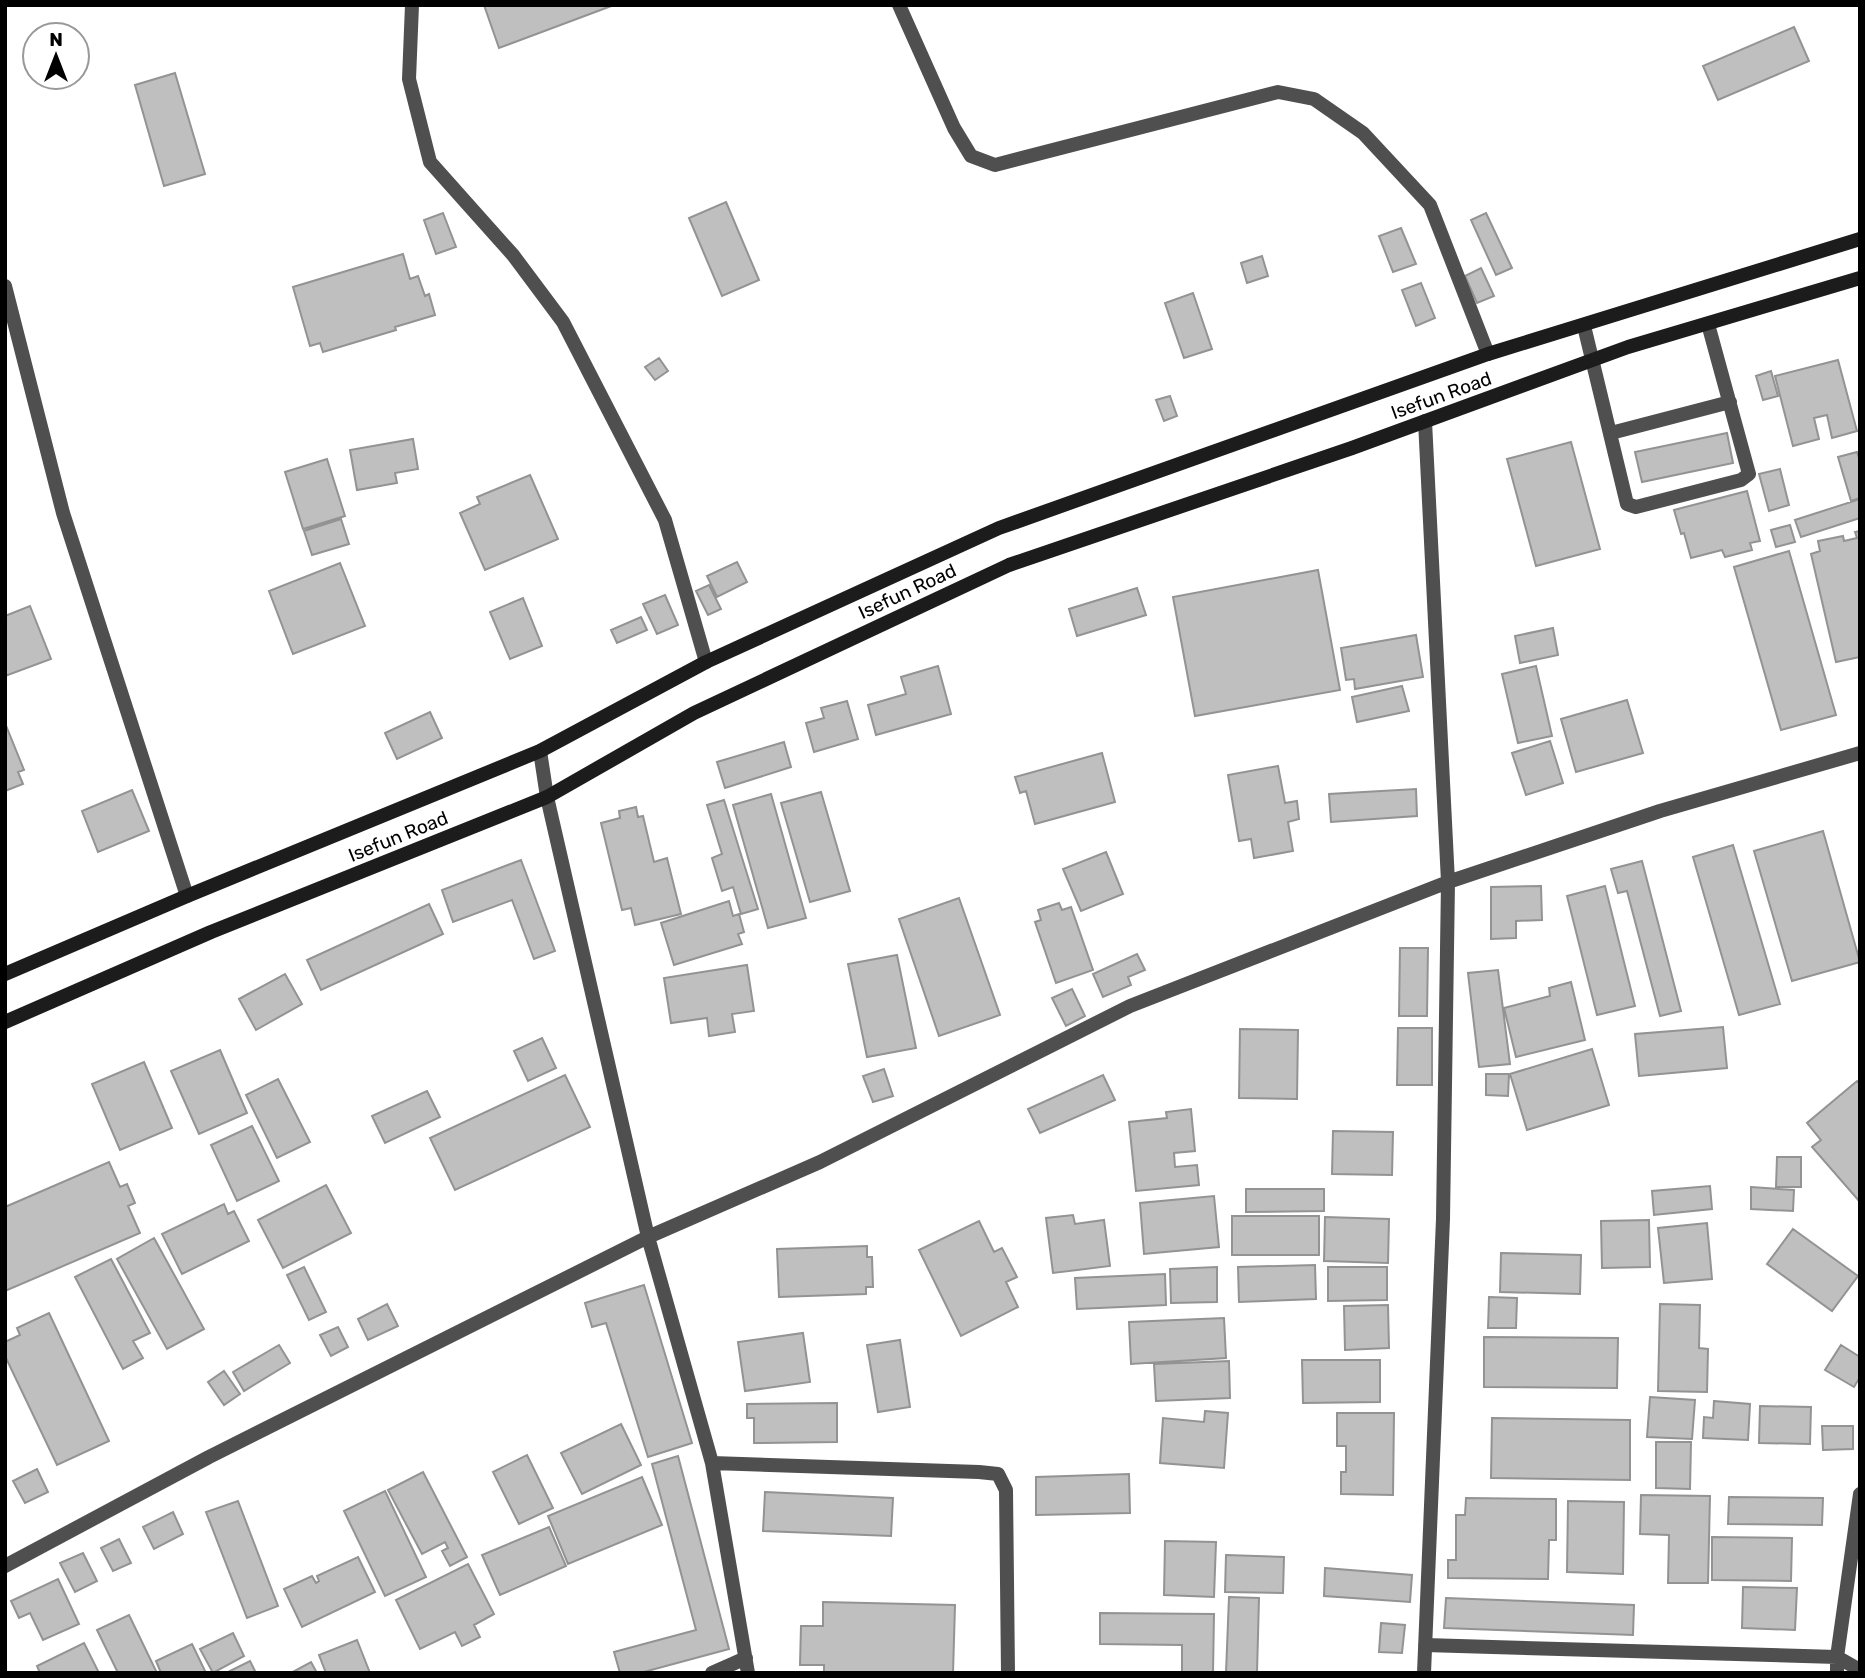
<svg xmlns="http://www.w3.org/2000/svg" width="1865" height="1678" viewBox="0 0 1865 1678" font-family="Rubik,sans-serif">
  <rect width="100%" height="100%" fill="#fff"/>
  <!-- building -->
  <path fill="#bfbfbf" stroke="#939393" stroke-width="2" d="M484 5H614L499 48Z
    M1794 27 1809 61 1718 100 1703 66Z
    M175 73 205 174 164 186 135 85Z
    M726 202 759 280 722 296 689 218Z
    M443 213 456 247 436 254 424 220Z
    M1486 213 1512 268 1496 275 1471 220Z
    M1401 228 1416 264 1393 272 1379 236Z
    M403 254 410 279 418 276 425 296 429 294 435 315 395 327 396 330 323 352 320 343 310 346 293 287Z
    M1262 256 1268 276 1247 283 1241 263Z
    M1481 268 1494 296 1477 303 1465 276Z
    M1421 283 1435 318 1416 326 1402 290Z
    M1193 293 1212 349 1184 358 1165 303Z
    M659 358 668 371 655 380 645 367Z
    M1838 360 1857 431 1832 438 1827 415 1814 418 1819 439 1793 446 1775 376Z
    M1771 371 1778 396 1763 400 1756 376Z
    M1170 396 1177 416 1164 421 1156 400Z
    M1727 433 1733 463 1642 482 1635 452Z
    M413 439 418 469 395 473 397 483 357 490 350 450Z
    M1571 442 1600 549 1536 566 1507 459Z
    M1857 452 1860 461V498L1851 501 1838 457Z
    M327 459 345 516 303 529 285 472Z
    M1780 469 1789 505 1769 511 1759 474Z
    M530 475 558 539 485 570 460 513 480 504 477 497Z
    M1747 491 1760 541 1750 543 1752 550 1725 557 1722 550 1691 558 1684 533 1681 534 1674 510Z
    M1860 499V518L1801 537 1795 520Z
    M341 519 349 544 312 555 304 531Z
    M1790 525 1795 542 1776 547 1771 530Z
    M1860 531V657L1836 662 1811 554 1820 551 1818 541 1843 536 1844 541 1857 538 1855 532Z
    M1789 551 1836 715 1781 730 1734 567Z
    M737 562 747 582 717 597 707 576Z
    M340 563 365 626 293 654 269 591Z
    M1318 570 1340 690 1195 716 1173 597Z
    M709 585 721 609 708 615 696 591Z
    M1137 588 1146 615 1077 636 1069 609Z
    M665 595 678 625 657 634 643 604Z
    M523 598 542 646 510 659 490 612Z
    M30 606 51 659 5 676V616Z
    M641 617 647 630 617 643 611 630Z
    M1553 628 1558 655 1520 663 1515 636Z
    M1416 635 1423 677 1355 689 1354 679 1346 680 1341 648Z
    M938 666 951 714 876 735 868 705 906 694 901 677Z
    M1536 666 1552 736 1518 743 1502 674Z
    M1402 686 1409 711 1357 722 1352 697Z
    M1627 700 1643 753 1576 772 1561 719Z
    M847 701 858 739 814 752 806 723 824 718 821 708Z
    M430 712 442 738 397 759 385 733Z
    M5 723 24 770 18 772 23 784 5 791Z
    M1550 741 1563 783 1526 795 1512 753Z
    M784 742 791 767 725 788 717 762Z
    M1102 753 1115 802 1035 824 1026 791 1020 793 1015 777Z
    M1278 766 1285 803 1297 801 1299 819 1288 822 1293 851 1254 858 1251 839 1239 841 1228 775Z
    M1416 789 1417 816 1331 822 1329 794Z
    M132 790 149 831 98 852 82 811Z
    M821 792 850 891 810 902 781 803Z
    M771 794 806 918 768 928 733 805Z
    M724 800 758 909 741 914 733 887 722 891 712 858 722 854 707 805Z
    M636 807 638 817 643 816 654 862 667 858 681 914 635 925 631 908 622 910 601 823 620 818 619 811Z
    M1823 831 1860 962 1792 981 1754 851Z
    M1733 845 1780 1004 1739 1015 1693 857Z
    M1106 852 1123 894 1081 911 1063 869Z
    M521 860 555 951 534 959 512 900 453 922 442 890Z
    M1642 861 1681 1011 1660 1016 1627 891 1618 893 1611 869Z
    M1541 886 1542 920 1516 921V938L1491 939V887Z
    M1605 886 1635 1006 1597 1015 1567 896Z
    M959 898 1000 1015 939 1036 899 919Z
    M729 901 733 916 739 914 744 932 738 934 742 944 674 965 661 923Z
    M1059 903 1062 910 1071 907 1093 970 1056 983 1035 922 1041 920 1038 910Z
    M429 904 443 934 321 990 307 960Z
    M1400 948H1428L1427 1016H1399Z
    M1137 954 1145 970 1128 977 1131 985 1103 997 1093 974Z
    M897 955 916 1048 867 1057 848 964Z
    M747 965 754 1011 732 1014 735 1032 709 1036 707 1018 671 1023 664 978Z
    M1498 970 1510 1064 1479 1067 1468 973Z
    M285 974 302 1004 256 1030 239 999Z
    M1571 982 1585 1040 1516 1057 1504 1008 1550 996 1549 988Z
    M1072 989 1085 1016 1066 1026 1052 998Z
    M1723 1027 1727 1068 1639 1076 1635 1034Z
    M1398 1028H1432V1085H1397Z
    M1240 1029 1298 1030 1297 1099 1239 1098Z
    M542 1038 556 1068 528 1081 514 1051Z
    M1592 1049 1609 1105 1527 1130 1510 1074Z
    M220 1050 247 1113 199 1134 171 1071Z
    M144 1062 172 1128 120 1150 92 1084Z
    M884 1069 893 1096 873 1102 863 1076Z
    M1486 1074H1509L1508 1096 1486 1095Z
    M565 1075 590 1127 455 1190 430 1138Z
    M1103 1075 1115 1100 1040 1133 1028 1109Z
    M278 1079 310 1142 277 1158 246 1095Z
    M1857 1081 1860 1084V1202L1812 1147 1821 1140 1807 1123Z
    M427 1091 440 1117 385 1143 372 1116Z
    M1191 1109 1195 1151 1174 1153 1175 1167 1197 1165 1199 1185 1136 1191 1129 1122 1167 1118 1166 1112Z
    M252 1126 279 1181 237 1201 211 1145Z
    M1333 1131 1393 1132 1392 1175 1332 1174Z
    M1777 1157H1801V1187H1776Z
    M109 1162 120 1187 127 1184 135 1203 128 1206 140 1233 5 1291V1207Z
    M326 1185 351 1233 283 1268 258 1220Z
    M1710 1186 1712 1209 1654 1215 1652 1191Z
    M1751 1187 1794 1190 1793 1211 1751 1209Z
    M1246 1189H1324V1211L1246 1212Z
    M1214 1196 1219 1247 1144 1254 1140 1203Z
    M224 1204 228 1214 234 1211 249 1241 182 1274 162 1234Z
    M1073 1215 1075 1224 1104 1220 1110 1266 1053 1273 1046 1218Z
    M1232 1216H1319V1255H1232Z
    M1325 1217 1389 1219 1388 1263 1324 1261Z
    M1649 1220 1650 1267 1602 1268 1601 1221Z
    M979 1221 994 1252 1002 1248 1017 1277 1006 1282 1018 1307 961 1336 919 1250Z
    M1707 1223 1712 1279 1664 1283 1658 1228Z
    M1793 1229 1858 1276 1832 1311 1767 1264Z
    M154 1238 204 1329 167 1349 117 1259Z
    M867 1246V1257H872L873 1287H866V1294L779 1297 777 1249Z
    M1501 1253 1581 1255 1580 1294 1500 1292Z
    M111 1259 150 1333 133 1341 143 1358 123 1369 75 1277Z
    M1315 1265 1316 1299 1239 1302 1238 1267Z
    M304 1267 326 1312 309 1320 287 1275Z
    M1217 1267V1302L1171 1303 1170 1269Z
    M1328 1267H1387V1300L1328 1301Z
    M1165 1274 1166 1305 1077 1309 1075 1278Z
    M644 1285 692 1443 648 1457 606 1323 592 1327 585 1303Z
    M1489 1297 1517 1298 1516 1328H1488Z
    M387 1304 398 1326 368 1340 358 1319Z
    M1660 1304 1700 1305 1699 1348 1708 1349 1707 1392 1658 1391Z
    M1388 1305 1389 1348 1345 1350 1344 1306Z
    M49 1313 109 1441 57 1465 5 1356V1342L20 1335 17 1328Z
    M1224 1318 1226 1358 1131 1364 1129 1322Z
    M338 1327 348 1347 331 1356 320 1335Z
    M803 1333 810 1382 745 1391 738 1342Z
    M1484 1337 1618 1338 1617 1388 1484 1387Z
    M900 1340 910 1407 878 1412 867 1345Z
    M279 1345 290 1363 244 1391 233 1372Z
    M1841 1345 1860 1357V1377L1854 1387 1825 1370Z
    M1302 1360H1380V1402L1303 1403Z
    M1229 1361 1230 1398 1156 1401 1154 1364Z
    M224 1371 240 1394 224 1405 208 1382Z
    M1650 1397 1695 1400 1692 1439 1647 1437Z
    M1714 1401 1750 1404 1748 1440 1703 1438 1704 1417 1713 1418Z
    M837 1403V1442L754 1443V1418H747V1404Z
    M1760 1406 1811 1407 1810 1444 1759 1443Z
    M1205 1411 1228 1413 1224 1468 1160 1463 1163 1418 1204 1422Z
    M1337 1413H1394L1393 1495 1341 1494V1472H1346V1446H1337Z
    M1492 1418 1630 1420V1480L1491 1478Z
    M621 1424 641 1465 582 1494 561 1453Z
    M1822 1426H1853V1449L1823 1450Z
    M1656 1442H1691L1690 1489 1656 1488Z
    M527 1455 553 1508 519 1524 493 1472Z
    M678 1456 729 1649 640 1673H620L614 1652 696 1630 652 1464Z
    M37 1469 48 1492 25 1503 13 1481Z
    M423 1472 467 1557 450 1566 442 1551 448 1548 445 1542 422 1554 388 1490Z
    M1129 1474 1130 1513 1036 1515V1477Z
    M642 1477 662 1525 568 1564 548 1516Z
    M385 1491 426 1577 385 1596 344 1511Z
    M765 1492 893 1498 891 1536 763 1531Z
    M1641 1495 1710 1496 1708 1583H1668L1669 1535 1640 1534Z
    M1729 1497 1823 1498 1822 1525 1728 1524Z
    M1466 1498 1556 1499V1540H1549L1548 1579 1448 1578V1560H1456V1515H1465Z
    M238 1501 278 1606 247 1618 206 1512Z
    M1568 1501 1624 1502 1623 1574 1567 1572Z
    M173 1512 183 1534 154 1549 143 1527Z
    M549 1527 566 1566 500 1595 482 1555Z
    M1712 1537 1792 1538 1791 1581 1712 1580Z
    M119 1539 131 1563 113 1571 101 1548Z
    M1165 1541 1216 1542 1214 1597 1164 1595Z
    M83 1553 97 1581 75 1592 60 1563Z
    M1226 1555 1284 1557 1283 1593 1225 1592Z
    M358 1557 375 1592 302 1627 284 1589 312 1576 316 1583 319 1581 317 1576Z
    M468 1564 494 1614 474 1625 480 1637 462 1646 455 1632 420 1649 396 1600Z
    M1325 1568 1412 1575 1410 1602 1324 1596Z
    M58 1579 79 1624 43 1640 30 1613 19 1618 11 1601Z
    M1743 1587 1797 1588 1795 1630 1742 1628Z
    M1229 1597 1259 1598 1257 1673H1226Z
    M1446 1598 1634 1605 1633 1635 1444 1628Z
    M823 1602 955 1605 953 1673H824V1665H800L801 1626H823Z
    M1100 1613 1214 1614 1213 1673H1182V1645L1100 1644Z
    M129 1615 157 1673H118L97 1630Z
    M1381 1623 1405 1625 1402 1653 1379 1652Z
    M233 1633 244 1656 213 1673 200 1649Z
    M357 1640 370 1673H326L319 1655Z
    M84 1643 99 1673H40L37 1666Z
    M192 1644 206 1673H161L156 1661Z
    M250 1661 256 1673H226Z
    M311 1662 317 1673H291Z"/>
  <g fill="none" stroke-linecap="round" stroke-linejoin="round">
    <!-- lane -->
    <path stroke="#4f4f4f" stroke-width="14" d="M1584 326 1627 504 1636 507 1741 480 1749 474 1708 324
      M1611 433 1730 402"/>
    <!-- street -->
    <path stroke="#4f4f4f" stroke-width="14" d="M412 5 409 79 430 162 513 255 563 322 665 520 706 662
      M899 5 954 128 971 156 995 165 1278 92 1314 99 1363 133 1430 205 1488 354
      M5 286 63 513 187 896
      M540 751 547 797 648 1237 712 1463 748 1673
      M712 1463 979 1472 998 1474 1006 1490 1008 1673
      M5 1566 209 1457 648 1237 820 1162 1130 1006 1448 882 1660 811 1860 753
      M1425 1645 1837 1657 1860 1670
      M712 1673 746 1658
      M1424 1673 1443 1219 1448 882 1425 421
      M1837 1673V1657L1860 1494"/>
    <!-- secondary -->
    <path stroke="#1c1c1c" stroke-width="14" d="M5 974 187 896 540 751 706 662 999 528 1488 354 1860 239
      M5 1022 211 932 547 797 694 713 1009 565 1352 448 1628 347 1860 278"/>
  </g>
  <g text-anchor="middle" stroke-width="5" stroke-linejoin="round" paint-order="stroke">
    <!-- street labels -->
    <g font-size="19" fill="#000" stroke="#fff">
      <text transform="translate(1441 395) rotate(-20)" y="7">Isefun Road</text>
      <text transform="translate(907 591) rotate(-25)" y="7">Isefun Road</text>
      <text transform="translate(398 836) rotate(-22)" y="7">Isefun Road</text>
    </g>
  </g>
  <!-- border -->
  <rect width="1865" height="1678" fill="none" stroke="#000000" stroke-width="14"/>
  <!-- north arrow -->
  <g transform="translate(56 56)"><circle r="33" fill="#ffffff" stroke="#999999" stroke-width="2"/>
  <path d="M0-5L12 26L0 18L-12 26Z" fill="#000000"/>
  <text y="-10" font-size="19" font-weight="bold" text-anchor="middle" fill="#000000">N</text>
  </g>
</svg>
